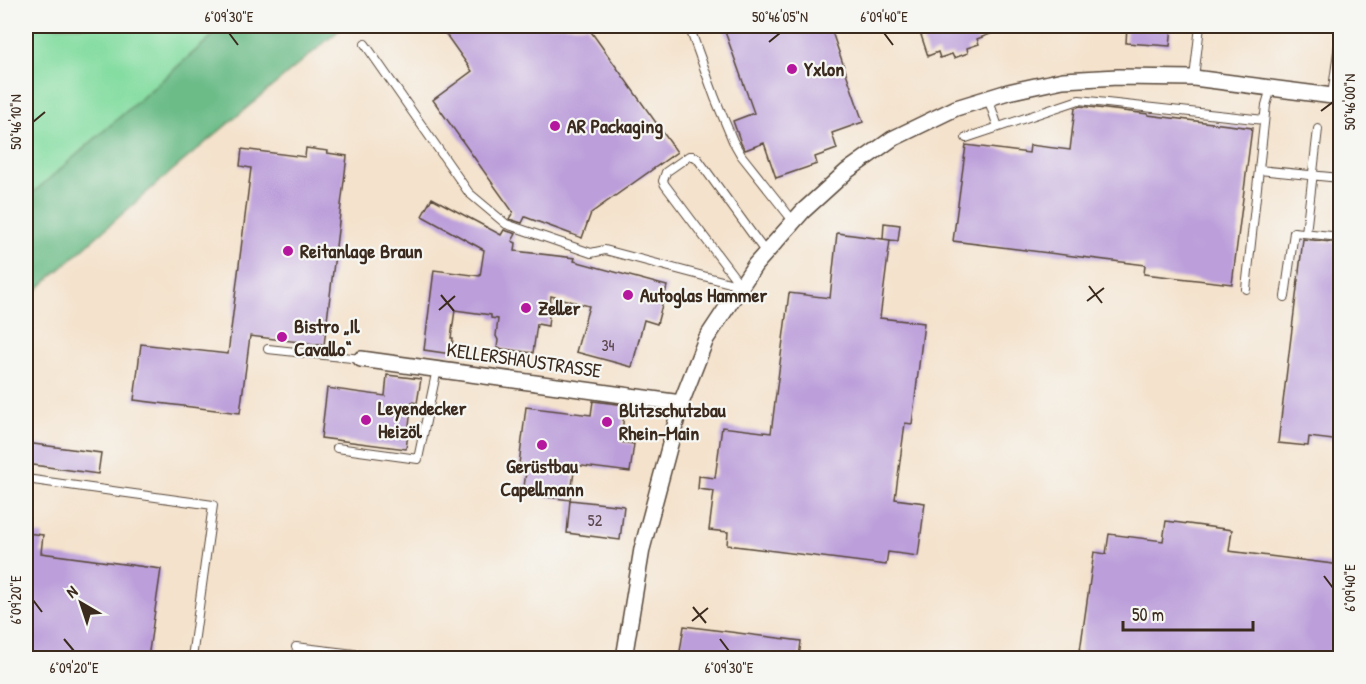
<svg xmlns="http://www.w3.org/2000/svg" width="1366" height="684" viewBox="0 0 1366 684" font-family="'Patrick Hand',sans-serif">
  <rect width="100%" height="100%" fill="#f6f6f2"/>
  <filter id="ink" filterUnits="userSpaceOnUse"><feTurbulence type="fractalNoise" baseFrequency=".0167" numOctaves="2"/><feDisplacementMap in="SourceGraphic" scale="12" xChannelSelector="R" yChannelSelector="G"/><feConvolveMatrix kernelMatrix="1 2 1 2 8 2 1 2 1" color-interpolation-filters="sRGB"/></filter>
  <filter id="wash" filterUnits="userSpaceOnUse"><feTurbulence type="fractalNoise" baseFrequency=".008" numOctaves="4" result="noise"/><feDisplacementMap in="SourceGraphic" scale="24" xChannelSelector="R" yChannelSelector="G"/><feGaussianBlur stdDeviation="1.35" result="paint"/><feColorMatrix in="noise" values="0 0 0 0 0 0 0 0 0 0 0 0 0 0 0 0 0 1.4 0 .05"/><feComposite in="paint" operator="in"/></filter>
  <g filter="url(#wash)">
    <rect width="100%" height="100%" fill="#f4e2cc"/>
    <!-- green -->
    <path fill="#85dda2" stroke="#608460" stroke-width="1.5" d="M26 26H224L26 199Z"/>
    <!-- forest -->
    <path fill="#6cbc88" stroke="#547353" stroke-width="1.5" d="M224 26H344L154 186 26 299V199Z"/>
    <g id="blocks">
      <!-- building -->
      <path fill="#bc9fda" d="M440 26H587L677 152 591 213 582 238 525 217 522 223 509 219 513 212 433 100 472 71Z
        M723 26H830L863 122 832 133 837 149 815 157 817 164 776 178 764 143 745 150 741 143 733 121 754 113Z
        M918 26H1008L1009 27 977 39 979 44 967 48 968 53 954 58 952 54 940 58 938 52 928 56Z
        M1127 26H1172L1170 46 1126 43Z
        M1080 106 1148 114V115L1252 128 1232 284 1144 274 1145 265 953 241 966 145 1029 153 1030 145 1070 150 1075 108Z
        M306 148 328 151 327 153 347 156 324 345 250 336 240 413 134 400 141 344 228 354 251 168 240 166 242 149 305 157Z
        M432 198 501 235 504 230 516 234 512 241 516 243 515 251 575 258 574 261 667 286 657 324 644 320 632 367 576 352 589 306 551 296 548 326 537 324 533 353 497 348 498 340 496 336 498 319 491 318V315L455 310 451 338H453L451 354 424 350 434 270 480 276 484 250 422 216Z
        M884 223 900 225 898 241 883 239Z
        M837 233 890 240 880 318 924 323 912 424 905 423 895 499 925 503 918 556 888 552 886 565 727 545 728 532 709 530 714 491 698 489 699 476 715 478 722 427 771 433 789 293 830 298Z
        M1303 239 1341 243V441L1309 437 1308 446 1278 443Z
        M387 375 421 379 417 403 412 402 406 449 321 438 327 388 385 396Z
        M593 401 625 405 621 442 634 444 630 472 575 465 570 500 523 494 527 465 519 464 526 407 591 415Z
        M26 443 101 453 98 474 26 464Z
        M570 500 624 506 620 540 567 533Z
        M1166 521 1232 530 1229 551 1341 565V658H1079L1094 552 1106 554 1109 534 1163 541Z
        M26 533 43 535 41 553 161 569 148 658H26Z
        M684 626 801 641 799 658H679Z"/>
    </g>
  </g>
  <g filter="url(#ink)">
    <use href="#blocks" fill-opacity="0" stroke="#574638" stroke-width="1.5"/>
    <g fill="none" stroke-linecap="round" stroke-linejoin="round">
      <defs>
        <path id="lane" d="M689 26 715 98 733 141 741 155 794 222
          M365 44 469 193 506 224 591 253 605 250 741 286
          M1194 78 1200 26
          M1332 96 1340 37
          M988 98 998 127
          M966 138 1079 100 1264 120
          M1259 170 1340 178
          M1306 233 1318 129
          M741 286 665 185 663 181 666 172 689 156H693L697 158 766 253
          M1246 289 1266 105 1271 88
          M1285 297 1294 232 1340 237
          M268 349 361 359
          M337 448 418 459 437 369
          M26 479 213 505 192 658
          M296 647 387 658"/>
        <path id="street" d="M361 359 681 403
          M624 658 642 549 681 403 706 339 755 265 803 211 847 171 892 139 956 108 1008 92 1063 80 1118 77 1194 78 1340 97"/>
      </defs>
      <!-- lane casing -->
      <use href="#lane" stroke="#574638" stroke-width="10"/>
      <!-- street casing -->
      <use href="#street" stroke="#574638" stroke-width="18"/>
      <!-- lane -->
      <use href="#lane" stroke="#fff" stroke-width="8"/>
      <!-- street -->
      <use href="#street" stroke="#fff" stroke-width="15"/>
    </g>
  </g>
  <!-- ticks -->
  <path fill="none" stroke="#3b2a1e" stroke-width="2" d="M229 33 238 45M884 33 893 45M769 42 780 33M1321 111 1333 102M33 122 45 112M1089 286 1102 303M441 295 454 311M1087 301 1104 288M439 310 455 296M1324 576 1333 588M33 600 42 612M693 607 706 623M692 621 708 608M64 639 74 651M720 639 729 651"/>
  <!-- markers -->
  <g fill="#b5179e" stroke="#f6f6f2" stroke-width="2">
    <circle cx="792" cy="69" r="6"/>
    <circle cx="555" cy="126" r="6"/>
    <circle cx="288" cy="251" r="6"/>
    <circle cx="628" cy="295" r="6"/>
    <circle cx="526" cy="308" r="6"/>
    <circle cx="282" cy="337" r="6"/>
    <circle cx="366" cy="420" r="6"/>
    <circle cx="607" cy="422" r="6"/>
    <circle cx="542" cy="445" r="6"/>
  </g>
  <g text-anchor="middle" stroke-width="4.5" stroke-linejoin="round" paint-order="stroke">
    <!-- number labels -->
    <g font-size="16" fill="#5b474d">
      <text x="608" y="351">34</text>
      <text x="595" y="526">52</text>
    </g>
    <!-- poi labels -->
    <g font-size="20" font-weight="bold" fill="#3b2a1e" stroke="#f6f6f2" text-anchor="start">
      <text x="804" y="76">Yxlon</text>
      <text x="567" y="133">AR Packaging</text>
      <text x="300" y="258">Reitanlage Braun</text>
      <text x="640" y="302">Autoglas Hammer</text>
      <text x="538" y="315">Zeller</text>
      <text x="294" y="333">Bistro „Il<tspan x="294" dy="23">Cavallo“</tspan></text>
      <text x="378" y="415">Leyendecker<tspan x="378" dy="23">Heizöl</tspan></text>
      <text x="619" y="417">Blitzschutzbau<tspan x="619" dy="23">Rhein-Main</tspan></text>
      <text x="542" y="473" text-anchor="middle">Gerüstbau<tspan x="542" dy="23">Capellmann</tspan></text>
    </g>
    <!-- street labels -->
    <g font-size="20" fill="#3b2a1e" stroke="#f6f6f2">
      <text transform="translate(524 360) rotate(8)" y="7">KELLERSHAUSTRASSE</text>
    </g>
  </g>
  <!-- margin -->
  <rect width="1366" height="684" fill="none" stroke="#f6f6f2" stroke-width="66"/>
  <!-- north arrow -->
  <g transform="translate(81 603) rotate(321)" stroke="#f6f6f2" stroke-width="4.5" paint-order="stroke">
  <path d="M0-4.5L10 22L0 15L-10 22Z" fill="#3b2a1e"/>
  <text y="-9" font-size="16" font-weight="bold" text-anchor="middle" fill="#3b2a1e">N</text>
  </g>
  <!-- scale -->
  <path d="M1123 621v9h130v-9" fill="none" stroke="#3b2a1e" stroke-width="3"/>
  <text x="1132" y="621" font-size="18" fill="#3b2a1e" stroke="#f6f6f2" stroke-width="4.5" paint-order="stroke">50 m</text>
  <rect x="33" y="33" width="1300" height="618" fill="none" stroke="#3b2a1e" stroke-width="2"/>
  <g font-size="15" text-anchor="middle" fill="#3b2a1e">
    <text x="229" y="22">6°09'30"E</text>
    <text x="780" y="22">50°46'05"N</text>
    <text x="884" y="22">6°09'40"E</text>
    <text transform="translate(1350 102) rotate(-90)" y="5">50°46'00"N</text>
    <text transform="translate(16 122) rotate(-90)" y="5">50°46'10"N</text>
    <text transform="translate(1350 588) rotate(-90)" y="5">6°09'40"E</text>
    <text transform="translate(16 600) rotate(-90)" y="5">6°09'20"E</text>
    <text x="74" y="673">6°09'20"E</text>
    <text x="729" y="673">6°09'30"E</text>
  </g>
</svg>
